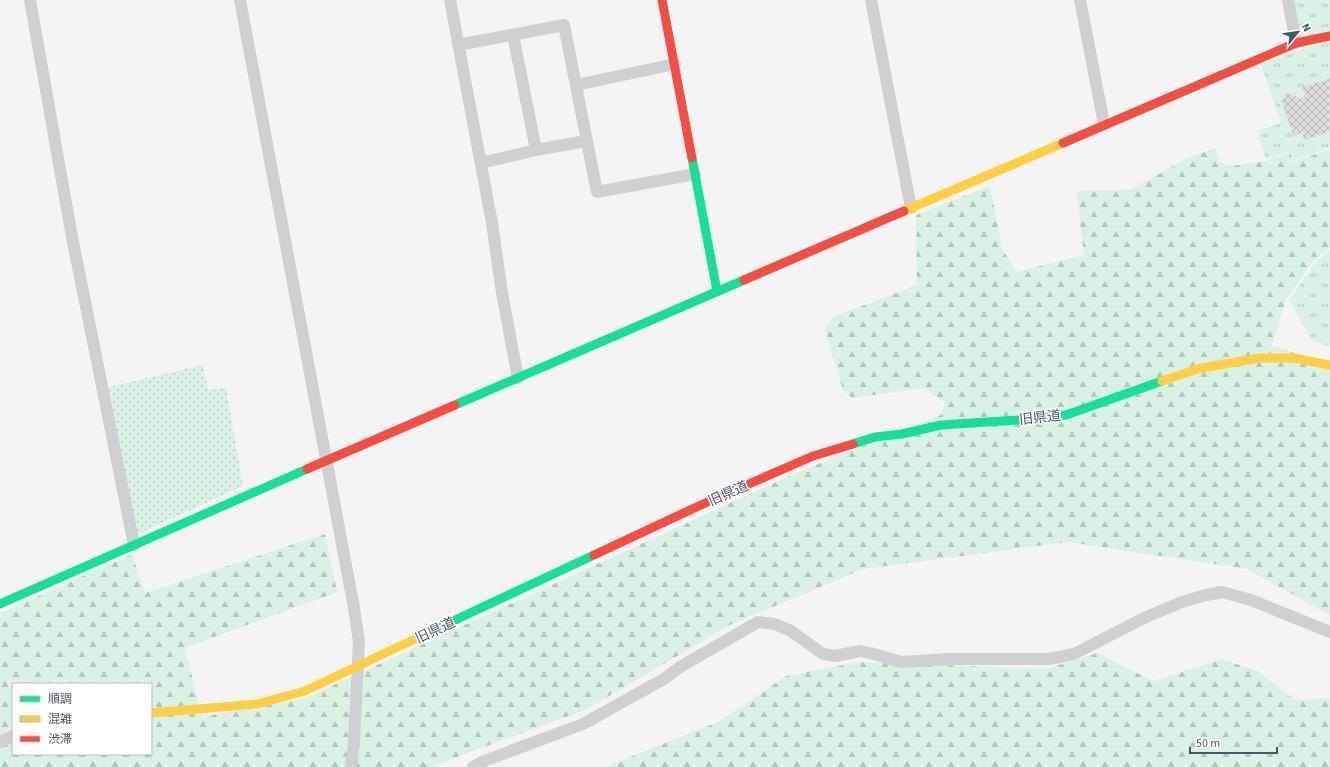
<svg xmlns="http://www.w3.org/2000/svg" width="1330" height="767" viewBox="0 0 1330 767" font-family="'Source Sans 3','Noto Sans JP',sans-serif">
  <defs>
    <pattern id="grass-dots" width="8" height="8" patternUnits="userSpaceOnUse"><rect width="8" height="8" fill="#d9f2e3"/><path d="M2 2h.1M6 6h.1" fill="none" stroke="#b2c7bb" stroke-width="1.8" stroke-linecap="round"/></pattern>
    <pattern id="forest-firs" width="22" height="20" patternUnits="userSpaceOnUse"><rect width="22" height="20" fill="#d9f2e3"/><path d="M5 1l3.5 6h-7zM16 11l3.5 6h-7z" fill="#b2c7bb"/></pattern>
    <pattern id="park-tufts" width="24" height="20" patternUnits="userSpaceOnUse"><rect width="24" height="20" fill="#d9f2e3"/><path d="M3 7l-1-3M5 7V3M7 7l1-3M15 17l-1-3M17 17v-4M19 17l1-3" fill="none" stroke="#b2c7bb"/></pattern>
    <pattern id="building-cross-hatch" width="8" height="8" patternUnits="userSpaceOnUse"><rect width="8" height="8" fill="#ddddde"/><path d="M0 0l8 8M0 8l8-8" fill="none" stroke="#b5b6b7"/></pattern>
  </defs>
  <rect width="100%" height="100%" fill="#f4f4f4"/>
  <!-- grass -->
  <path fill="url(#grass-dots)" d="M203 365 208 390 226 388 243 486 140 533 136 532 109 387Z"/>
  <!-- forest -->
  <path fill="url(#forest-firs)" fill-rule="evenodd" d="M1215 148 1221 163 1230 166 1267 161 1290 152 1294 162 1330 149V248L1313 261 1286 300 1272 345 1330 365V615L1247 569 1068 542 863 569 730 625 585 710 430 767H0V613L132 554 145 593 325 534 337 592 185 648 202 717 305 698 798 472 941 415 945 403 924 388 852 398 843 390 825 330 833 317 917 285 916 215 990 186 1002 248 1016 272 1084 255 1076 191 1131 190 1185 159ZM13 684H151V754H13Z
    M1097 653 1153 681 1222 659 1259 672 1295 700 1330 698V767H605L718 722 786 676 859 662 1046 669Z"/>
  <!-- park -->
  <path fill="url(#park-tufts)" d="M1293 0H1330V147L1295 160 1291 151 1266 159 1257 131 1281 123 1261 64 1302 49Z
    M1330 250V346L1313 342 1289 300 1316 262Z"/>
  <!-- building -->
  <path fill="url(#building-cross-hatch)" stroke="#e5e6e7" d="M1330 78V132L1304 140 1302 133 1293 136 1281 100 1284 99 1285 94 1287 93 1291 94 1293 96 1296 95 1298 99 1305 96 1302 87Z"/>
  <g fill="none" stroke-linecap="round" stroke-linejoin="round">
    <!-- street -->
    <path stroke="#ced0d2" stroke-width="12" d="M30 0 72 237 134 545
      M240 0 354 608 359 642 354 741 351 767
      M450 0 492 223 502 293 518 378
      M871 0 911 208
      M1080 0 1104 124
      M1288 0 1296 43
      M513 35 536 150
      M458 45 564 25 597 192 695 174
      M576 85 675 64
      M481 163 536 150 586 141
      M0 742 13 736
      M473 767 484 761 583 724 664 679 680 667 758 622 775 624 791 631 823 654 835 656 860 651 874 654 901 662 950 659H1049L1074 654 1146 617 1182 602 1206 595 1222 592 1251 600 1330 632"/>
    <!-- fast -->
    <path stroke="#16e098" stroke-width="9" d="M692 158 717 291
      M455 405 744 280
      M853 444 875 437 902 434 941 425 1032 419 1066 415 1162 381
      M0 604 307 469
      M436 629 594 555"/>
    <!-- slow -->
    <path stroke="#ffcf43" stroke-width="9" d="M904 211 1063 143
      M1162 381 1201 368 1260 358H1294L1330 365
      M151 713 257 704 305 691 436 629"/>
    <!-- jam -->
    <path stroke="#f24e42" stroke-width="9" d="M662 0 692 158
      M1063 143 1296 43 1330 36
      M744 280 904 211
      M307 469 455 405
      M594 555 703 504 813 456 853 444"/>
  </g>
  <g text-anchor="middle" stroke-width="3" stroke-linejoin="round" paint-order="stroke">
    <!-- street labels -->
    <g font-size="14" fill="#4a5661" stroke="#fff">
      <text transform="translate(1040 417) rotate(-6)" y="5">旧県道</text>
      <text transform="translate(728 493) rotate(-24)" y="5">旧県道</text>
      <text transform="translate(435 630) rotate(-25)" y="5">旧県道</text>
    </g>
  </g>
  <!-- legend -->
  <rect x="12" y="683" width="140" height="72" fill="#ffffff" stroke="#b7bbc0"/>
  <rect x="20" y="696" width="20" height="6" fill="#16e098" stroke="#b7bbc0"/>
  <text x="48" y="703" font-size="12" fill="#4a5661">順調</text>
  <rect x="20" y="716" width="20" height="6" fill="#ffcf43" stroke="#b7bbc0"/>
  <text x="48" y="723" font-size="12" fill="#4a5661">混雑</text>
  <rect x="20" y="736" width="20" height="6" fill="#f24e42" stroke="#b7bbc0"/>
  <text x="48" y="743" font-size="12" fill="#4a5661">渋滞</text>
  <!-- north arrow -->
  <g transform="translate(1298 32) rotate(61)" stroke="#ffffff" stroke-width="3" paint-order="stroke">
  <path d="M0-3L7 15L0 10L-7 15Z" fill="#4a5661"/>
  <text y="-6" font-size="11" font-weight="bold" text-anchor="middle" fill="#4a5661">N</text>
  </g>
  <!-- scale -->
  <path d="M1190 747v6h87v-6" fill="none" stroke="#4a5661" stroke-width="2"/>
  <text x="1196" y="747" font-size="12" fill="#4a5661" stroke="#ffffff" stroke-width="3" paint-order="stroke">50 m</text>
</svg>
